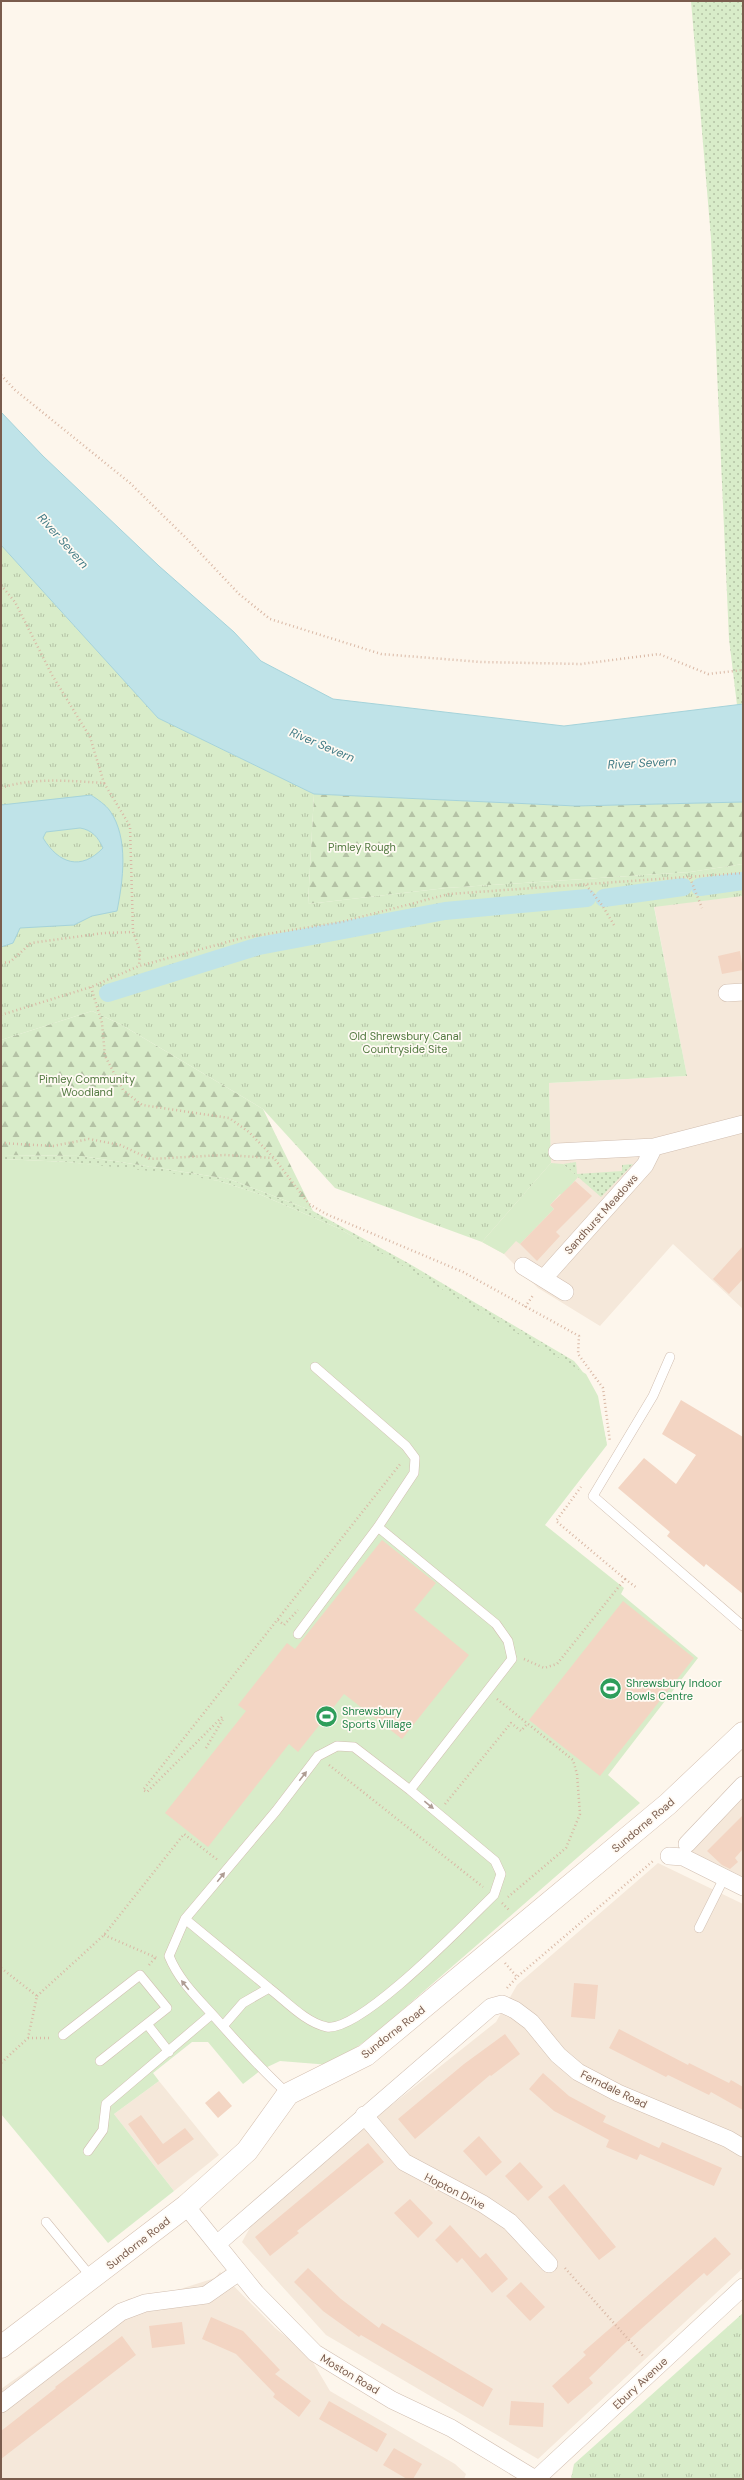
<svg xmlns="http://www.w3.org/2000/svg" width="744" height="2480" viewBox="0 0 744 2480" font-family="'DM Sans',sans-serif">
  <defs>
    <pattern id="grass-dots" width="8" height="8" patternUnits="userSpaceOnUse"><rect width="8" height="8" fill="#d8ecc9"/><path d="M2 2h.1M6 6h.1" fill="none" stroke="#b4c2a5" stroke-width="1.8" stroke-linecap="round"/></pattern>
    <pattern id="forest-firs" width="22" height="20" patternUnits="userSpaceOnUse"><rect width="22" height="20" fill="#d8ecc9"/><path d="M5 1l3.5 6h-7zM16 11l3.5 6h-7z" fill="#b4c2a5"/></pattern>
    <pattern id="park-tufts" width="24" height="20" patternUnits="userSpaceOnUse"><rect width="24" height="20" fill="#d8ecc9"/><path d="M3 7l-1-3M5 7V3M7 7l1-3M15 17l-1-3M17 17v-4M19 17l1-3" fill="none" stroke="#b4c2a5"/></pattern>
  </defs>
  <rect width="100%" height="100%" fill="#fdf6ec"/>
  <!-- residential -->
  <path fill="#f5e8da" d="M743 896V1309L673 1244 600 1326 538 1288 504 1254 482 1242 551 1163 549 1083 687 1076 654 906Z
    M743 1797V1883L687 1855Z
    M658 1863 743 1904V2268L538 2459 326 2335 242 2242 252 2224 354 2135 496 2022 517 1985Z
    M159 2081 219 2155 174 2191 114 2114Z
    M220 2272 275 2328 308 2354 330 2391 455 2464 466 2474 464 2479H1V2389L128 2299 174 2291 215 2278Z"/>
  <!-- grass -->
  <path fill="url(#grass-dots)" d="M691 1H743V704L737 705 729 639 711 238Z
    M1 1155 82 1156 229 1179 313 1211 408 1263 574 1361C598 1388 600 1411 607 1445L577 1371 340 1229 259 1194 219 1181 68 1162 1 1159Z
    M576 1162 577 1174 622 1171V1165L633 1164 601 1197 563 1164Z"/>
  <!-- forest -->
  <path fill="url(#forest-firs)" d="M314 794 576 806 743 802V864L690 872 446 888 308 904Z
    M92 1011 120 1024 263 1109 313 1211 229 1179 82 1156 1 1155V1040Z"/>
  <!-- park -->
  <path fill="url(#park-tufts)" d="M1 545 158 718 314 794 308 904 446 888 690 872 743 864V896L654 907 687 1076 549 1083 551 1163 482 1242 335 1188 263 1109 120 1024 92 1011 1 1040Z
    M743 2313V2479H571L574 2464Z"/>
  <!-- garden -->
  <path fill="#d8ecc9" d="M1 1159 68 1162 177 1174 219 1181 259 1194 340 1229 586 1374 598 1396 607 1445 545 1525 624 1588 621 1594 698 1658 608 1775 640 1803 370 2038 330 2065 280 2061 261 2070 243 2084 208 2042H192L153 2073 159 2081 114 2114 174 2191 108 2243 1 2114Z
    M551 1163 563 1164 578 1177 565 1192 577 1210 560 1194 550 1205 554 1209 520 1244 516 1241 504 1254 482 1242Z"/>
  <!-- water -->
  <path fill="#bfe3e8" stroke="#a5d3da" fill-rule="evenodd" d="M1 412 43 456 159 566 234 632 261 661 333 699 564 726 743 704V802L576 806 314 794 158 718 1 545Z
    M91 795C97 799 106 805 110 811 129 838 123 881 117 911L92 916 74 925 20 928 13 943 1 947V805ZM80 828C92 830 98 837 103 848 81 871 59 864 43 838L46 832Z"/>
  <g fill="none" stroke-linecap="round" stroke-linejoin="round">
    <!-- canal -->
    <path stroke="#bfe3e8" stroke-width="18" d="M700 887 743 881
      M604 898 683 887
      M108 993 259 946 445 911 587 898"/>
  </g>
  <!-- building -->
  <path fill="#f3d5c3" d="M740 951 743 970 722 974 718 956Z
    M575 1181 592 1196 556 1232 560 1236 537 1261 520 1244 554 1209 550 1205Z
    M743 1246V1279L729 1294 713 1279Z
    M681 1400 743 1437V1594L706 1564 704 1567 667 1536 670 1532 618 1488 644 1458 676 1484 696 1455 662 1434Z
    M382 1540 436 1583 414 1610 469 1655 402 1739 344 1694 298 1752 289 1744 208 1847 165 1813 246 1711 238 1705 287 1643 295 1649Z
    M623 1601 694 1658 600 1776 529 1720Z
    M743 1815V1849L735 1858 738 1862 730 1869 722 1865 707 1851Z
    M574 1983 598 1985 595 2019 571 2017Z
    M619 2029 688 2065 689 2063 729 2083 731 2080 743 2087V2110L711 2092 709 2095 668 2075 666 2077 609 2048Z
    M505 2034 520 2054 491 2076 490 2075 415 2139 398 2119 464 2064Z
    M543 2073 569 2096 606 2116 603 2122 659 2148 662 2142 722 2168 714 2186 640 2154 637 2160 606 2147 609 2140 554 2111 529 2089Z
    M219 2091 232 2106 218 2118 205 2103Z
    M141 2115 163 2144 185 2128 194 2139 158 2165 128 2124Z
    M479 2136 502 2162 486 2176 463 2151Z
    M368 2143 384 2162 297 2231 299 2233 270 2256 255 2237Z
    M520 2162 543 2187 528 2201 505 2176Z
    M564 2184 616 2247 599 2260 548 2197Z
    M410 2199 433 2223 418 2238 394 2213Z
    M450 2225 480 2258 486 2253 508 2279 492 2293 462 2258 457 2263 435 2240Z
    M715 2237 731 2254 707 2276 704 2273 622 2346 589 2378 593 2383 568 2404 552 2386 586 2355 583 2352Z
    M308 2268 341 2299 379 2328 382 2323 493 2389 483 2407 361 2335 359 2337 323 2311 294 2282Z
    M521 2282 545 2307 530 2321 506 2296Z
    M211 2317 243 2331 280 2370 275 2374 311 2401 299 2417 273 2397 275 2394 236 2354 202 2339Z
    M182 2322 185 2344 152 2348 149 2326Z
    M122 2336 136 2355 1 2459V2431L56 2388 55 2387Z
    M329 2401 387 2434 377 2452 319 2419Z
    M511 2401 544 2403 543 2427 509 2425Z
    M394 2448 422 2464 413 2479H407L383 2465Z"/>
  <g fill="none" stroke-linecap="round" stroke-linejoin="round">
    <defs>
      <path id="service" d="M670 1357 653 1396 593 1496 743 1626
        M378 1527 496 1624 508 1641 512 1659 410 1790
        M298 1634 378 1527 414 1473 415 1458 406 1446 315 1367
        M185 1919 269 1988
        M699 1928 724 1878
        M147 2024 169 2052
        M223 2026 243 2003 269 1988C286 2001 306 2023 327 2027 361 2032 467 1921 494 1895L501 1874 495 1861 410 1790 354 1747 337 1746 318 1756 276 1811 185 1919 169 1956C180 1983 201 2001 220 2023 242 2048 264 2072 288 2094
        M63 2035 140 1975 167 2008 100 2061
        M88 2151 103 2130 106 2104 212 2014
        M46 2222 92 2278"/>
      <path id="minor" d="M727 993 743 992
        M557 1152 654 1147 743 1124
        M523 1266 565 1292
        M544 1278 645 1165 654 1147
        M687 1844 743 1785
        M669 1856 683 1857 743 1887
        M364 2115 404 2162 483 2204 510 2222 549 2264
        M186 2206 256 2293 315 2353 392 2400 451 2428 535 2479
        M217 2244 491 2007 502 2004 515 2010 531 2022 558 2055 578 2072 618 2093 728 2139 743 2148
        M1 2404 121 2312 145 2303 206 2295 239 2272
        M536 2479 743 2287"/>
      <path id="secondary" d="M1 2347 186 2206 247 2151 288 2094 366 2055 668 1804 743 1733"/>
    </defs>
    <!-- service casing -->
    <use href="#service" stroke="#d1beb0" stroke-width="10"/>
    <!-- minor casing -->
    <use href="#minor" stroke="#d1beb0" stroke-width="18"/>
    <!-- secondary casing -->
    <use href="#secondary" stroke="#d6c0b0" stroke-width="23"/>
    <!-- path -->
    <path stroke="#d9b8a5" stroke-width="2.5" stroke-dasharray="1 3" stroke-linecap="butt" d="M1 375 15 390 130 483 187 539 239 594 270 619 381 654 481 662 581 664 659 654 708 674 743 670
      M1 585 15 602 52 675 90 737 104 783
      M1 788C34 777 70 781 104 783L130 826 133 932 140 950 139 966
      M690 878 702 908
      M586 885 602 905 614 925
      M1 963 10 962 31 943 104 933 133 932
      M91 987 102 1023 105 1056 123 1090 142 1105 229 1118 249 1132 274 1158 309 1204 326 1214 463 1272 579 1336 578 1354 603 1388 610 1442
      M1 1015 91 987 139 966 242 938 341 922 449 894 743 873
      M1 1143 53 1146 89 1139 120 1145 150 1159 224 1155 274 1158
      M525 1307 534 1294
      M625 1579 637 1588
      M278 1620 284 1625 298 1610
      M524 1659 544 1668 557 1664 625 1579 556 1521 581 1487
      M497 1699 573 1760 577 1774 580 1814 566 1848 508 1897
      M550 1742 552 1739
      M206 1748 223 1719 222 1717 147 1792 143 1790 401 1463
      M329 1765 483 1887
      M445 1804 511 1723 521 1731 527 1724
      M502 1903 510 1911
      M104 1935 157 1958
      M505 1963 517 1977
      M149 1965 155 1958
      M1 1968 37 1996 28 2038 1 2063
      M507 1988 517 1977 653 1861
      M37 1996 104 1935 184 1834 219 1861
      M28 2038H51
      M565 2268 644 2357"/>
    <!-- service -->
    <use href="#service" stroke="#fff" stroke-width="9"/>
    <!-- minor -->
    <use href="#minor" stroke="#fff" stroke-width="17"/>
    <!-- secondary -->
    <use href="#secondary" stroke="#fff" stroke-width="22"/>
  </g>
  <!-- one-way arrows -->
  <defs><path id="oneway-solid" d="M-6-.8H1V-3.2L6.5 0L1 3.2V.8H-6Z"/></defs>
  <g fill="#af9d94">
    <use href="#oneway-solid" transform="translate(303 1776) rotate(-52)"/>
    <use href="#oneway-solid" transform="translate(429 1805) rotate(39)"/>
    <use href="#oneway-solid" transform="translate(221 1877) rotate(-51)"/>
    <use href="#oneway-solid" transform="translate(185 1985) rotate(-129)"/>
  </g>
  <!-- icons -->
  <defs>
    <symbol id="stadium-disc" viewBox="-11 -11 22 22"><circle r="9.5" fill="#2e9e5b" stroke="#fffaf3"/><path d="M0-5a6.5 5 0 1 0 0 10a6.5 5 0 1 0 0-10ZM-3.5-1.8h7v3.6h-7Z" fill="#fff"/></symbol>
  </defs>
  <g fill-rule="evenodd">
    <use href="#stadium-disc" x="598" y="1676" width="25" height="25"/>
    <use href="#stadium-disc" x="314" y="1704" width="25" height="25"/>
  </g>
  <g text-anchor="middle" stroke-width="3.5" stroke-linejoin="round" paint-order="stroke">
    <!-- park labels -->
    <g font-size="11" fill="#537a41" stroke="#fffaf3">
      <text x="362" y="851">Pimley Rough</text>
      <text x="405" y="1040">Old Shrewsbury Canal<tspan x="405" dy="13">Countryside Site</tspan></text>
      <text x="87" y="1083">Pimley Community<tspan x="87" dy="13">Woodland</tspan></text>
    </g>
    <!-- street labels -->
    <g font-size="11" fill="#7a5c4d" stroke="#fffaf3">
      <text transform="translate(601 1214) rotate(-48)" y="4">Sandhurst Meadows</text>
      <text transform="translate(643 1825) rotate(-40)" y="4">Sundorne Road</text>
      <text transform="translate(393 2032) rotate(-38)" y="4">Sundorne Road</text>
      <text transform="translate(614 2089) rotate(26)" y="4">Ferndale Road</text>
      <text transform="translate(455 2191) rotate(27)" y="4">Hopton Drive</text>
      <text transform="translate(138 2243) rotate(-38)" y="4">Sundorne Road</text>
      <text transform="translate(350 2374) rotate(31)" y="4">Moston Road</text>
      <text transform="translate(640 2383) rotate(-43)" y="4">Ebury Avenue</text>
    </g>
    <!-- leisure labels -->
    <g font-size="11" fill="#27864d" stroke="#fffaf3" text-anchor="start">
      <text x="626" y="1687">Shrewsbury Indoor<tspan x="626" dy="13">Bowls Centre</tspan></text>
      <text x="342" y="1715">Shrewsbury<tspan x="342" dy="13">Sports Village</tspan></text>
    </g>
    <!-- water labels -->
    <g font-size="12" font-style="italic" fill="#437c86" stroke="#fffaf3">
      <text transform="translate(63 541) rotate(48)" y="4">River Severn</text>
      <text transform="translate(322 745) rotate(23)" y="4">River Severn</text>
      <text transform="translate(642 763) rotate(-3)" y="4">River Severn</text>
    </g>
  </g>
  <!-- border -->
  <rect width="744" height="2480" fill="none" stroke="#7a5c4d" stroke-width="4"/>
</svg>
